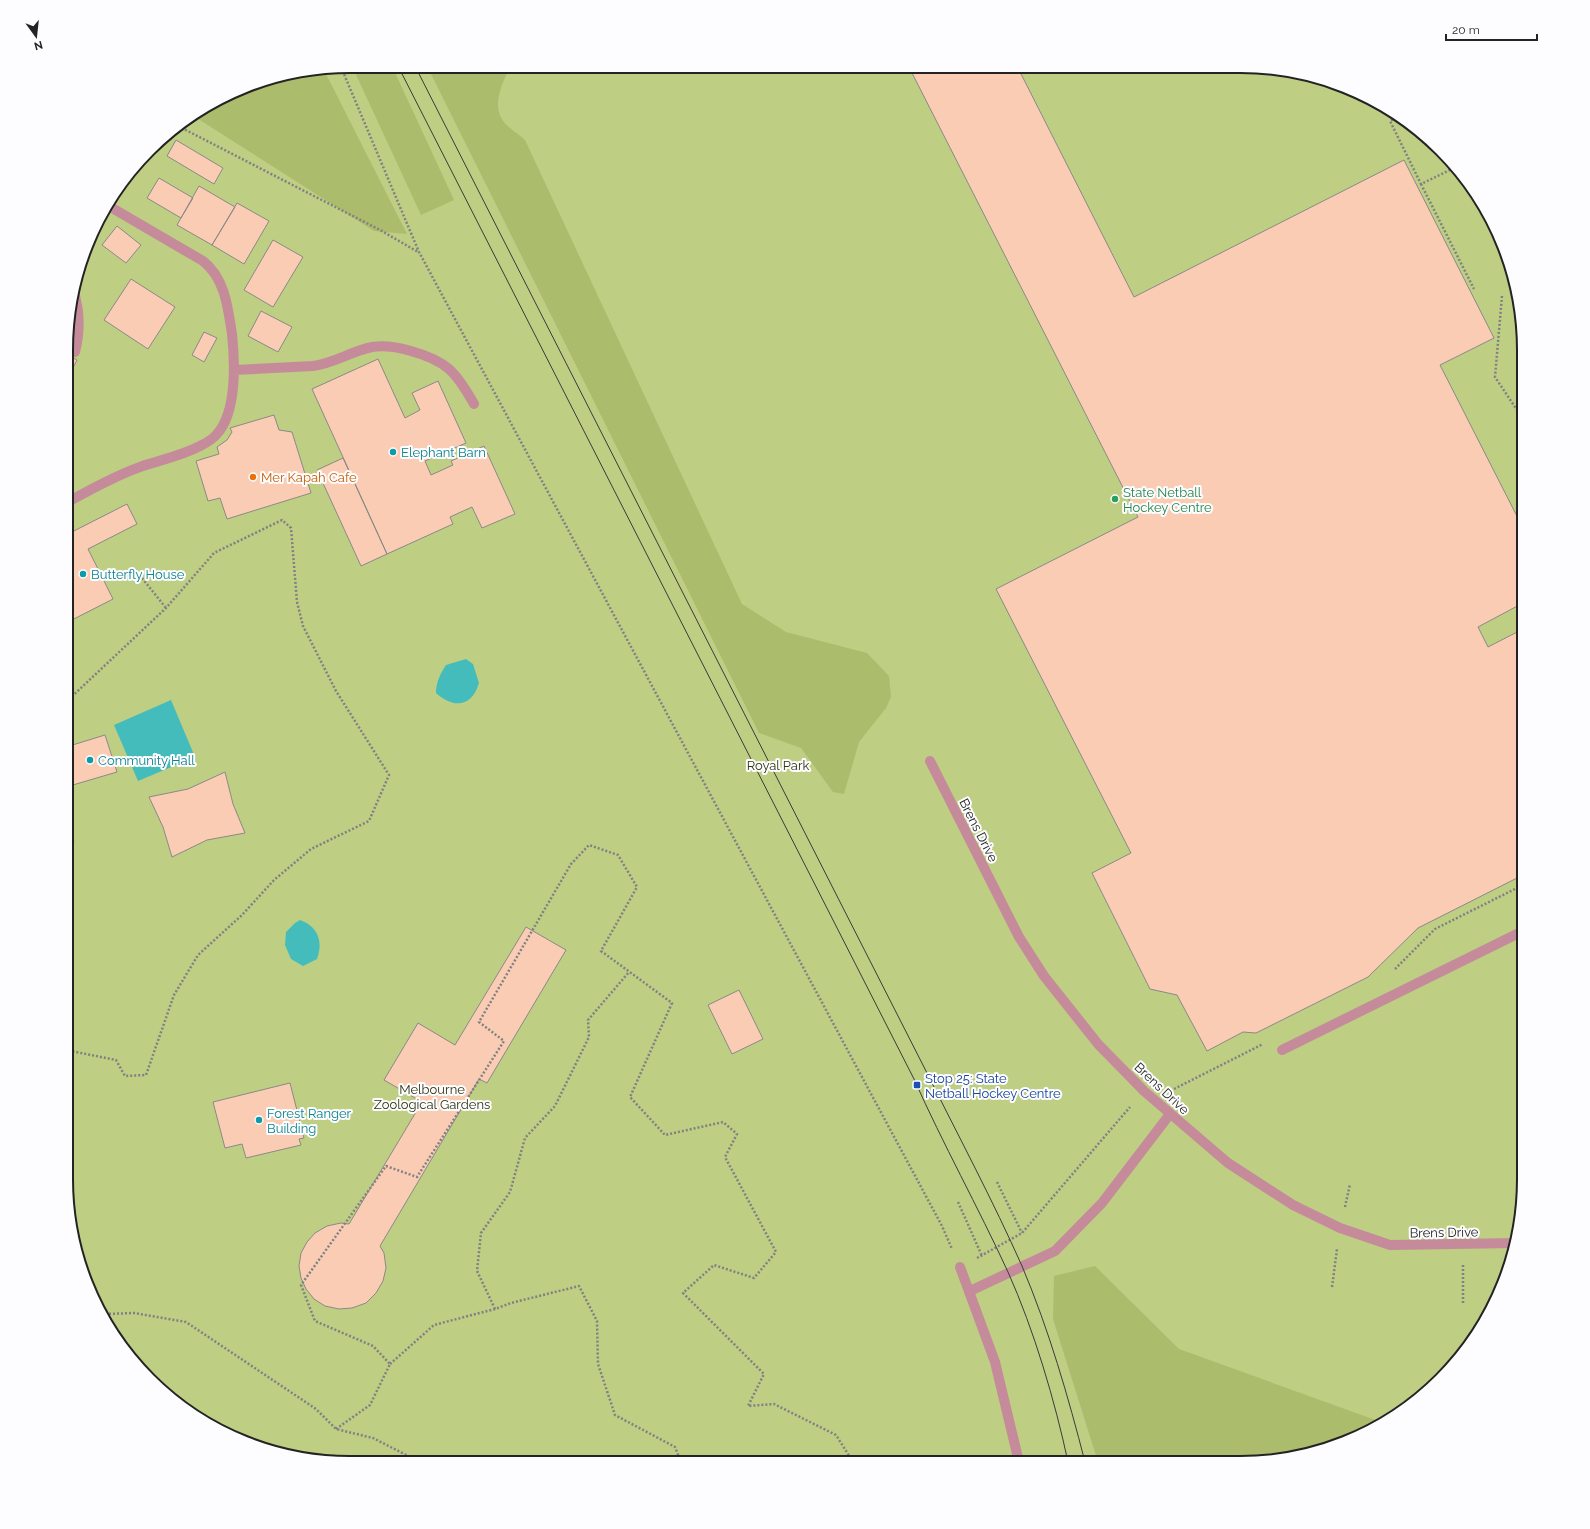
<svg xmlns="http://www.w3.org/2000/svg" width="1590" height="1529" viewBox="0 0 1590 1529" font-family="Raleway,sans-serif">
  <rect width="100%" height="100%" fill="#eff0f2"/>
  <!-- green -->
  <path fill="#bece83" d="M350 66 1277 68 1331 81 1382 104 1427 136 1465 177 1509 258 1523 331V1198L1514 1253 1495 1305 1454 1366 1413 1404 1332 1448 1259 1462H331L276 1453 224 1434 163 1393 125 1352 81 1271 67 1198 66 350 71 294 104 208 163 136 208 104 258 81Z"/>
  <!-- forest -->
  <path fill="#acbc6d" d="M352 66H392L454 200 421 215Z
    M427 66H511C503 80 492 104 502 119 505 126 519 134 525 140L742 604 786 632 867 653 889 676 891 697 886 708 859 742 844 794 833 792 801 748 759 733Z
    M324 70 407 234 374 231 192 115 208 104 258 81Z
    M1095 1266 1179 1349 1381 1422 1332 1448 1259 1462H1098L1053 1319 1054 1276Z"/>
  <!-- water -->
  <path fill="#44bcbc" d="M466 659 473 664 479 683C472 707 454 709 436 693 436 683 440 674 446 665Z
    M171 700 195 757 138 781 114 725Z
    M300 920C319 927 323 942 317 959L303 966 291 959 285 945 286 932 295 923Z"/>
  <!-- building -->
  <path fill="#fbccb4" stroke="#8b8988" d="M924 67 1018 68 1134 297 1404 160 1494 338 1440 365 1523 528V603L1478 627 1488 647 1523 629V875L1418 928 1368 977 1256 1033 1243 1032 1207 1051 1177 995 1150 989 1092 873 1131 853 996 589 1138 517 912 73Z
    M176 140 223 168 214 184 167 156Z
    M159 178 193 198 181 218 147 198Z
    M199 186 235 207 212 245 177 225Z
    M237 203 269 221 244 264 212 245Z
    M117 226 141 245 126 263 102 245Z
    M273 240 303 257 273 307 244 290Z
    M131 279 175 307 148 349 104 320Z
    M261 311 292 327 278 352 248 336Z
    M204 332 217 338 204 362 192 355Z
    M66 354 77 360 66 381Z
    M378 359 405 418 420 410 412 393 438 381 466 443 425 461 431 475 453 465 451 461 484 446 515 514 482 528 472 507 450 517 453 524 387 554 312 389Z
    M274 415 279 430 292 432 311 493 227 519 220 498 208 501 196 461 219 454 217 447 227 440 232 432 230 428Z
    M343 458 387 554 361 566 317 470Z
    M66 466 72 478 66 481Z
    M127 504 137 524 88 549 113 599 66 623V535Z
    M105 735 117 772 66 787V747Z
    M225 772 233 804 245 833 207 840 172 857 163 827 149 797 188 789Z
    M526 927 566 950 487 1083 479 1079 380 1246 384 1253 386 1268 383 1281 376 1293 366 1303 352 1308 339 1309 325 1306 314 1299 306 1289 301 1278 299 1266 301 1253 307 1242 315 1233 327 1226 341 1223 349 1224 422 1102 384 1080 418 1023 455 1045Z
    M739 990 763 1039 732 1054 708 1005Z
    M290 1083 304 1138 299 1139 301 1145 246 1158 242 1144 225 1148 213 1102Z"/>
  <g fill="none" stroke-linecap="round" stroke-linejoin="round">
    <!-- path -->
    <path stroke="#818183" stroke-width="2.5" stroke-dasharray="2 2" stroke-linecap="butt" d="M341 67 419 252 942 1226 952 1249
      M1396 114 1397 117 1390 121 1421 184 1456 167
      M178 126 380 230 418 252
      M1421 184 1474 289
      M1502 296 1495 377 1523 419
      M142 578 166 608
      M66 702 166 608 214 553 282 520 291 528 297 602 303 626 336 691 389 775 369 821 311 849 274 880 242 915 198 955 174 995 146 1075 125 1076 116 1060 66 1050
      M66 733 69 741 66 779 73 842 66 849
      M1395 969 1435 929 1523 885
      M1174 1089 1263 1044
      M997 1182 1022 1233
      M958 1202 982 1256
      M1345 1207 1350 1184
      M977 1258 1022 1233 1130 1107
      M1463 1265V1303
      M1332 1287 1337 1249
      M495 1309 477 1271 481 1233 510 1192 525 1138 555 1106 589 1037 588 1020 629 972
      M105 1314 134 1313 186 1322 316 1409 336 1429 373 1438 420 1462
      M390 1364 434 1325 495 1309 511 1303 579 1286 597 1321 598 1364 615 1415 675 1447 681 1462
      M336 1429 370 1405 390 1364 373 1346 315 1321 301 1285 386 1166 417 1177 504 1041 479 1022 571 864 589 845 618 855 637 887 601 951 672 1003 630 1097 665 1135 723 1122 737 1134 725 1157 776 1252 754 1278 714 1265 683 1293 764 1374 748 1406 774 1404 836 1435 853 1462"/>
    <!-- service -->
    <path stroke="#c58b9b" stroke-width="10" d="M73 290C80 310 80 332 75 352
      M234 370 313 366C334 363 352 351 372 347 386 345 397 347 411 351 447 361 456 372 474 404
      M66 503C90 490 114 476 140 467 160 460 181 456 200 446 206 443 213 439 217 434 237 412 235 362 232 334 228 308 225 278 203 261L107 205
      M1282 1050 1523 931
      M960 1267 995 1362 1019 1462
      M970 1291 1055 1251 1102 1203 1170 1114"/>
    <!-- minor -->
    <path stroke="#c58b9b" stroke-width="10" d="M930 761 1019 937 1044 976 1098 1044 1144 1091 1228 1163 1293 1205 1340 1228 1390 1245 1516 1243"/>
    <!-- tram -->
    <path stroke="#3b3b3c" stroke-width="1" d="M398 66 914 1079C943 1144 978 1207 1008 1272 1034 1330 1055 1401 1068 1462
      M415 66 927 1073C959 1137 993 1201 1022 1266 1049 1330 1068 1396 1085 1462"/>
  </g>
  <!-- markers -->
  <g fill="#0f9aa8" stroke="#fdfdff" stroke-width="1.5">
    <circle cx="393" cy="452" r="4"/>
    <circle cx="83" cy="574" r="4"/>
    <circle cx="90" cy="760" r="4"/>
    <circle cx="259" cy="1120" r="4"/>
  </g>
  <circle fill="#e8710a" stroke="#fdfdff" stroke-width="1.5" cx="253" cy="477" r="4"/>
  <circle fill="#2e9e5b" stroke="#fdfdff" stroke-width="1.5" cx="1115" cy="499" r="4"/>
  <rect fill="#1a4fb4" stroke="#fdfdff" stroke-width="1.5" x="913" y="1081" width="8" height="8" rx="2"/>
  <g text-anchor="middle" stroke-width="4" stroke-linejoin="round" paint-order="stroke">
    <!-- culture labels -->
    <g font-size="13" fill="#0d838f" stroke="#fdfdff" text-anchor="start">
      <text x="401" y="457">Elephant Barn</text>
      <text x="91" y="579">Butterfly House</text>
      <text x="98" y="765">Community Hall</text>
      <text x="267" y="1118">Forest Ranger<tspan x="267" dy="15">Building</tspan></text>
    </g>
    <!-- food labels -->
    <g font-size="13" fill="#c56008" stroke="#fdfdff" text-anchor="start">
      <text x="261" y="482">Mer Kapah Cafe</text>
    </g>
    <!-- leisure labels -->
    <g font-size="13" fill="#27864d" stroke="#fdfdff" text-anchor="start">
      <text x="1123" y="497">State Netball<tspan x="1123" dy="15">Hockey Centre</tspan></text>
    </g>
    <!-- park labels -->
    <g font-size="13" fill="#303715" stroke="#fdfdff">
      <text x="778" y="770">Royal Park</text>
      <text x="432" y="1094">Melbourne<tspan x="432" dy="15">Zoological Gardens</tspan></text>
    </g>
    <!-- street labels -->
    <g font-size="13" fill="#232324" stroke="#fdfdff">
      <text transform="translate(979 830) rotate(63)" y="5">Brens Drive</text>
      <text transform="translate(1162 1088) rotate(43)" y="5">Brens Drive</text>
      <text transform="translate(1444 1232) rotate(-1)" y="5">Brens Drive</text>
    </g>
    <!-- transit labels -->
    <g font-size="13" fill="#164399" stroke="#fdfdff" text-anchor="start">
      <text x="925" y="1083">Stop 25: State<tspan x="925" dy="15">Netball Hockey Centre</tspan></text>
    </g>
  </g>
  <!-- crop -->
  <path d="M0 0H1590V1529H0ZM350 73H1240A277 277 0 0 1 1517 350V1179A277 277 0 0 1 1240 1456H350A277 277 0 0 1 73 1179V350A277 277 0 0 1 350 73Z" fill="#fdfdff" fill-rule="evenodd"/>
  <path fill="none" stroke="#232324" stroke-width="2" d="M350 73H1240A277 277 0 0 1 1517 350V1179A277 277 0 0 1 1240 1456H350A277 277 0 0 1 73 1179V350A277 277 0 0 1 350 73Z"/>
  <!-- north arrow -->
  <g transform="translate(36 36) rotate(165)" stroke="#fdfdff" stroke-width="3" paint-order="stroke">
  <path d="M0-3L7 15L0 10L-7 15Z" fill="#232324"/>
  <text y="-6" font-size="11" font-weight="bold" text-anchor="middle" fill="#232324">N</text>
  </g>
  <!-- scale -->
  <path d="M1446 34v6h91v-6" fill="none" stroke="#232324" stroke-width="2"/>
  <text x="1452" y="34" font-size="12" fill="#232324" stroke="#fdfdff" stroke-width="3" paint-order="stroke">20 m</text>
</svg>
